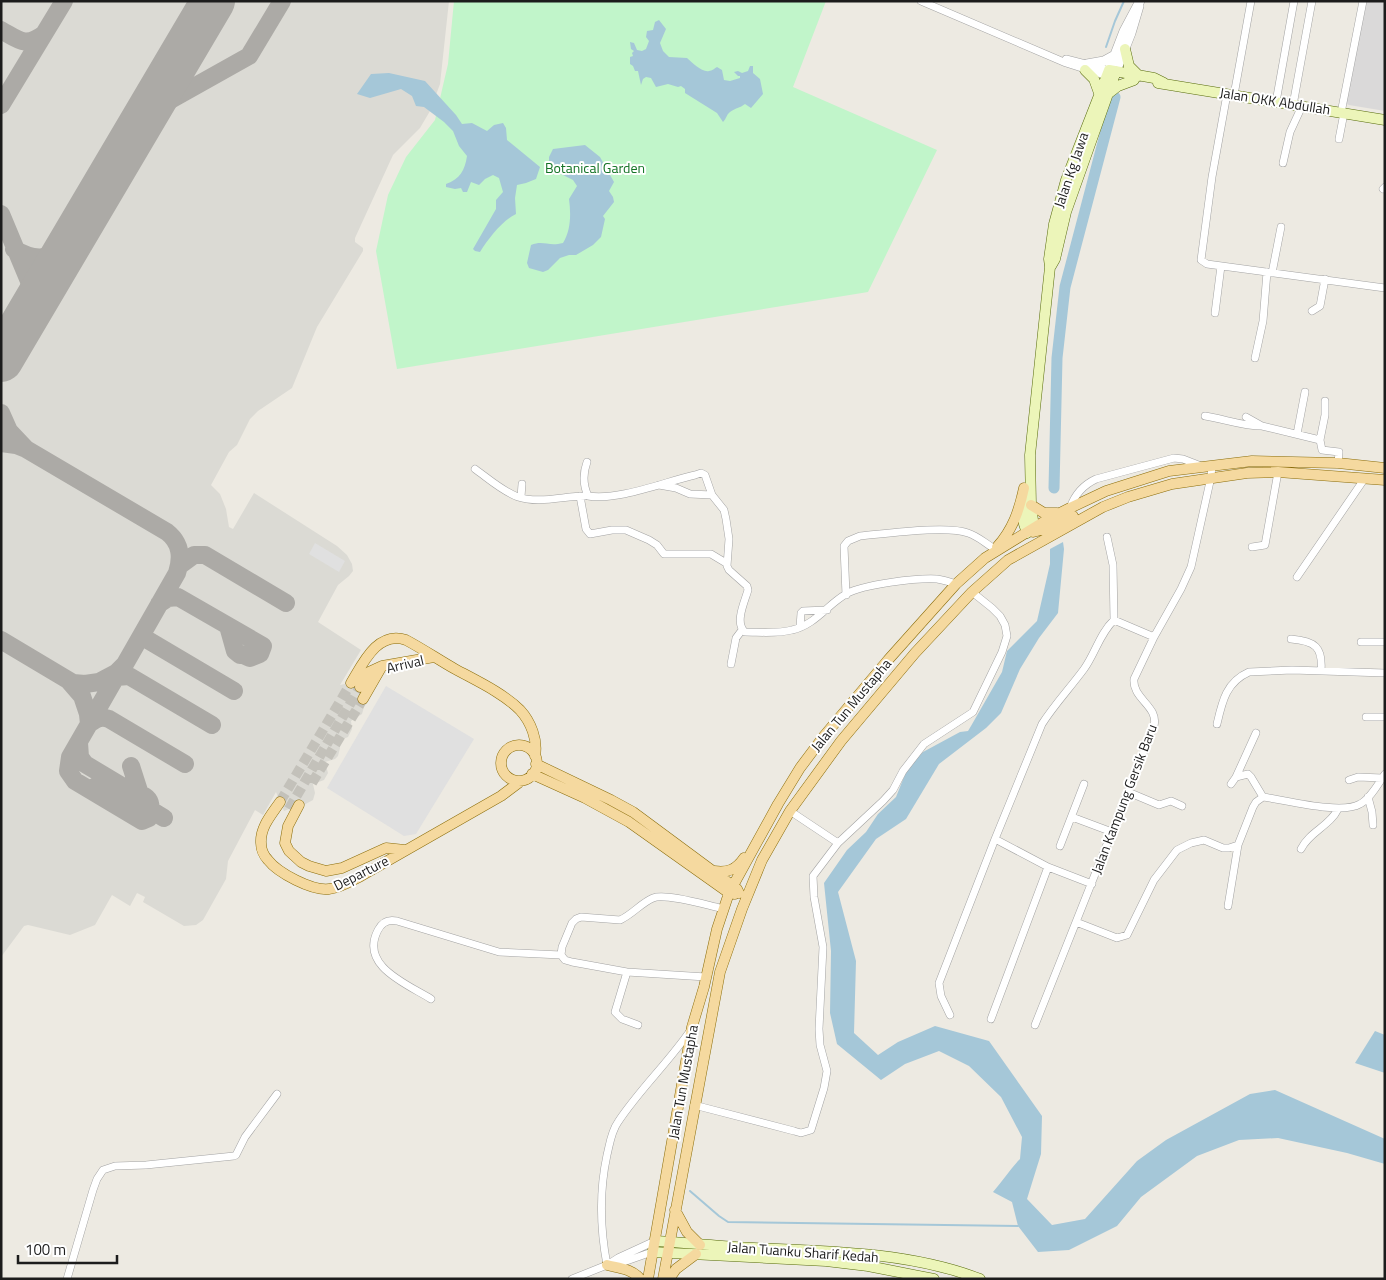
<svg xmlns="http://www.w3.org/2000/svg" width="1386" height="1280" viewBox="0 0 1386 1280" font-family="'Titillium Web',sans-serif">
  <rect width="100%" height="100%" fill="#edeae2"/>
  <!-- residential -->
  <path fill="#dad9d9" d="M1364 1H1385V111L1349 105 1345 103Z"/>
  <!-- airport -->
  <path fill="#dbdad4" d="M1 1H449L440 84 430 111 420 128 393 155 355 238V242L363 248V251L317 327 292 388 258 411 250 419 237 445 229 452 211 485 220 494 226 509 229 527 233 529 254 493 337 546 347 555 352 564 353 571 349 576 338 585 318 622 361 650 340 685 359 681 364 707 362 714 351 721 352 729 348 737 338 741 340 748 338 756 335 759 325 762 328 773 324 780 313 784 315 793 313 800 300 807 299 805 284 811 276 792 263 815 255 810 228 861 226 879 203 920 196 925 184 926 143 902 145 897 137 893 130 906 112 895 95 925 70 935 28 925 24 926 1 957Z"/>
  <!-- park -->
  <path fill="#c1f5ca" d="M454 1H826L793 87 937 150 868 292 397 369 376 251 388 195 406 157 435 120 448 64Z"/>
  <!-- parking -->
  <path fill="#e0e0e0" d="M315 543 345 561 339 572 309 554Z
    M386 686 474 739 416 834 404 836 327 788Z"/>
  <!-- water -->
  <path fill="#a5c7d8" d="M659 20 666 29 660 43 663 51 669 57 687 58C691 62 703 73 709 71 712 71 715 68 717 67L722 70 724 80 730 81 740 78V76H738L734 72 738 71 742 73 748 71 750 66H753V73L760 79 763 94 751 108 745 104C740 108 735 108 730 112 726 115 727 118 723 122L717 113 685 93V89L681 86 678 87 668 84 656 87 651 78 646 77 643 79 641 85 638 71H635L633 66 630 64V57L633 56 632 53 634 51 631 49 630 42 634 43 637 50 642 51 646 49 649 41 646 37 647 31 653 30 655 22Z
    M389 73 425 81 456 115 462 124 472 123 487 131 494 125 503 123 506 128 507 140 540 167 536 179 526 183 517 185 515 198 516 214C502 221 489 238 480 252L475 251 473 249 496 209V200L503 192 499 178 493 175 485 179 479 185 471 182 467 192H463L461 188 455 189 446 187V184C460 179 465 170 467 156L459 146 453 131 444 122 424 107 416 106 412 96 401 89 370 98 357 94 371 74Z
    M585 145 600 157 614 182 609 191 613 197 614 202 603 216 605 219 601 237 593 245 576 255H569L560 258 548 270 543 272 529 268 527 263 531 245C544 240 548 247 563 243 571 230 571 214 569 199L577 186 573 180 549 168V157L553 149Z
    M1063 542 1064 549 1058 613 1039 638 1020 669 1001 713 986 728 939 764 906 819 876 839 838 892 856 961 854 1033 878 1055 898 1042 935 1026 989 1041 1042 1116 1041 1154 1027 1199 1052 1225 1085 1219 1137 1161 1166 1140 1250 1094 1275 1090 1385 1139V1164L1347 1153 1278 1138 1239 1140 1197 1156 1141 1197 1117 1226 1069 1250 1038 1252 1018 1226 1012 1202 993 1192C1003 1181 1010 1169 1020 1159L1022 1137 1001 1097 969 1066 939 1051 905 1064 881 1080 837 1044 830 1013 831 951 824 883 847 850 866 832 878 814 896 797 908 767 923 752 960 732 968 731 971 726 1002 672 1007 651 1037 621 1050 564V549Z
    M1375 1031 1385 1035V1073L1355 1063Z"/>
  <g fill="none" stroke-linecap="round" stroke-linejoin="round">
    <!-- stream -->
    <path stroke="#a5c7d8" stroke-width="2" d="M1106 47 1115 21 1124 1
      M690 1191 719 1216 728 1222 1018 1226"/>
    <!-- river -->
    <path stroke="#a5c7d8" stroke-width="11" d="M1054 488 1057 358 1065 287 1115 97"/>
    <!-- taxiway -->
    <path stroke="#acaaa6" stroke-width="18" d="M200 24 204 15 206 1
      M1 30C19 40 25 48 44 34
      M1 105 64 1
      M141 123 151 111 158 107 249 56 282 1
      M1 214 29 281 31 300 27 316
      M14 249C44 267 58 254 77 232
      M1 366 5 353
      M1 413 9 431 26 449
      M1 443 16 445 26 449 167 532C181 543 182 557 177 573L125 664 116 673 99 682 85 684 73 683 1 640
      M179 566 194 555H205L286 603
      M159 604 168 598 178 597 263 646 260 654 250 658 241 654 240 655 235 651 228 626
      M141 636 234 691
      M69 681 82 696 88 714 89 724 70 757 68 771 75 781 142 821 149 818C152 807 152 798 140 794L131 766
      M79 743 80 757 85 764 125 788
      M185 764 109 719C101 716 96 719 89 724L116 677 129 676 212 725
      M94 787C102 793 108 792 118 790L164 818"/>
    <!-- runway -->
    <path stroke="#acaaa6" stroke-width="44" d="M1 360 213 1"/>
    <!-- primary-tunnel -->
    <path stroke="#c3c1ba" stroke-width="10" stroke-dasharray="10 5" stroke-linecap="butt" d="M312 783 363 699
      M280 802 351 683
      M289 809 360 687"/>
    <defs>
      <path id="minor" d="M921 1 1066 63 1107 76
        M1066 59 1109 70
        M1227 94 1212 177 1201 260 1207 264 1385 288
        M1234 95 1251 1
        M1276 102 1294 1
        M1293 105 1312 1
        M1341 113 1363 1
        M1339 139 1344 113
        M1283 163 1290 132 1302 106
        M1383 189 1385 187
        M1272 273 1281 227
        M1312 311 1320 306 1325 279
        M1215 313 1221 266
        M1255 358 1263 321 1267 272
        M1205 416C1225 419 1242 426 1262 426
        M1246 417 1262 426 1320 440 1322 450 1339 452 1338 463
        M1297 434 1305 392
        M1320 440 1325 415V401
        M587 462C583 473 583 485 588 496 618 501 664 482 695 475L701 473 705 475 712 495 724 510 726 519 729 539 727 566 729 570 747 586 748 590C745 601 734 623 745 632 760 632 777 634 792 630 815 625 827 605 846 594 864 584 916 578 937 579 944 580 950 582 956 584
        M475 469C489 479 502 491 518 497 539 504 564 496 585 496
        M659 485 676 488 690 494 712 495
        M580 496 586 529 590 534 612 530H626L649 540 657 545 664 554H711L726 563
        M521 497 522 484
        M1070 508C1075 494 1083 485 1096 479L1174 458 1183 459 1201 466
        M1107 537 1113 565 1114 620
        M1252 547 1265 545 1278 472
        M1297 577 1365 478
        M846 595 844 546 848 541 860 536C884 534 947 525 968 533 978 536 986 544 995 549
        M800 627 801 613 803 611 827 610
        M1291 639C1315 641 1323 647 1321 671
        M1361 642H1385
        M731 664 736 638 742 630
        M1366 717H1385
        M1217 724C1222 702 1226 682 1249 672L1292 670 1385 673
        M1236 777 1256 733
        M1349 780 1358 777 1382 778
        M1231 784 1236 777 1248 774 1251 777 1263 797
        M1128 792 1159 805 1171 801 1182 806
        M1368 797 1372 812 1373 825
        M790 811 838 843
        M1072 817 1112 832
        M1060 846 1084 784
        M1301 849C1309 832 1330 826 1338 809
        M1092 884 1048 867 995 839 1042 724C1054 705 1070 688 1084 669 1095 654 1100 633 1114 620L1154 637
        M1228 906 1238 845
        M1076 922 1117 938 1127 935 1154 880 1177 850 1191 843 1204 840 1223 848H1229L1238 845 1253 807 1256 802 1263 797C1286 800 1341 815 1360 804 1370 799 1378 784 1385 774
        M561 955 562 947 572 923 576 919 581 917 620 920C633 914 641 903 653 898 665 893 706 905 720 908
        M627 972 615 1012 622 1019 638 1025
        M431 999C407 984 359 966 378 930 382 922 388 919 397 921L499 952 561 955 565 960 572 962 627 972 706 977
        M950 1015 941 996 939 983 995 839
        M991 1019 1048 867
        M1035 1025 1154 726C1159 706 1132 699 1134 679L1154 637 1181 589 1191 567 1211 477 1212 465
        M694 1105 794 1131 801 1133 811 1130 824 1088 827 1071 820 1045 819 1029 823 947 814 897 813 876 838 843 883 801 893 790 903 771 924 744 973 712 1002 652 1007 636 1005 625 1000 616 992 608 972 592
        M607 1265C600 1228 599 1192 607 1155 610 1143 611 1132 618 1122 639 1090 668 1063 690 1031
        M615 1265 652 1252
        M67 1279 93 1190 97 1179 103 1170 115 1166 146 1165 234 1156 236 1155 245 1137 277 1094
        M572 1279 607 1265 618 1258 655 1241"/>
      <path id="tertiary" d="M1087 64 1104 61 1115 55
        M1109 70 1124 31 1140 1
        M1116 71 1131 33 1139 6"/>
      <path id="secondary" d="M1125 49 1129 66 1139 76
        M1085 70 1094 79 1099 93
        M1158 83 1385 120
        M1109 93 1118 86 1134 80
        M1051 266 1055 259 1066 212 1116 71
        M1024 498V524L1027 533
        M1034 528 1031 505 1030 455 1050 267 1049 259 1054 224 1066 180 1109 70 1154 78 1164 83
        M655 1241C688 1243 720 1246 754 1248 827 1251 910 1252 980 1279
        M652 1252 826 1261 868 1266 934 1279"/>
      <path id="primary" d="M1031 505 1044 513H1057
        M1033 532 1045 529 1073 516
        M997 547C1013 529 1019 511 1024 488
        M351 683C363 663 378 630 406 640 423 649 439 660 455 669 477 681 503 693 520 710 531 722 538 740 535 756
        M360 687 369 672 382 666
        M363 699 382 666 434 657
        M501 763a18 18 0 1 1 36 0a18 18 0 1 1-36 0Z
        M536 764 611 800 633 812 737 889 739 893
        M532 774 585 798 629 822 729 893 735 894
        M280 802C272 814 260 827 261 843 261 849 264 856 268 860 278 873 312 891 329 889 340 888 351 881 361 876L501 796 521 781
        M299 805 288 826 285 843 289 851 301 862 309 866 326 871 342 868 386 848 405 850
        M714 871C727 873 736 870 744 858
        M675 1210 687 1232 700 1245
        M607 1265C619 1268 633 1269 640 1279
        M648 1279 692 1027 704 987 717 929 729 893 778 804 800 768 824 736 888 660 956 584 985 558 1050 518 1070 508 1106 491 1169 471 1252 461 1338 463 1385 468
        M663 1279 720 972 742 909 762 860 790 811 841 741 915 653 972 592 1008 560 1103 507 1128 497 1172 484 1247 473 1278 472 1385 480
        M669 1279 676 1269 696 1254"/>
    </defs>
    <!-- minor casing -->
    <use href="#minor" stroke="#a3a3a3" stroke-width="8"/>
    <!-- tertiary casing -->
    <use href="#tertiary" stroke="#a3a3a3" stroke-width="10"/>
    <!-- secondary casing -->
    <use href="#secondary" stroke="#576b0c" stroke-width="11"/>
    <!-- primary casing -->
    <use href="#primary" stroke="#8b6d0a" stroke-width="11"/>
    <!-- minor -->
    <use href="#minor" stroke="#fff" stroke-width="7"/>
    <!-- tertiary -->
    <use href="#tertiary" stroke="#fff" stroke-width="9"/>
    <!-- secondary -->
    <use href="#secondary" stroke="#ecf5b9" stroke-width="10"/>
    <!-- primary -->
    <use href="#primary" stroke="#f5d99f" stroke-width="10"/>
  </g>
  <g text-anchor="middle" stroke-width="4" stroke-linejoin="round" paint-order="stroke">
    <!-- street labels -->
    <g font-size="14" fill="#1c1c1c" stroke="#fff">
      <text transform="translate(1275 101) rotate(9)" y="5">Jalan OKK Abdullah</text>
      <text transform="translate(1071 170) rotate(-71)" y="5">Jalan Kg Jawa</text>
      <text transform="translate(405 664) rotate(-13)" y="5">Arrival</text>
      <text transform="translate(851 705) rotate(-50)" y="5">Jalan Tun Mustapha</text>
      <text transform="translate(1124 799) rotate(-69)" y="5">Jalan Kampung Gersik Baru</text>
      <text transform="translate(361 873) rotate(-27)" y="5">Departure</text>
      <text transform="translate(683 1082) rotate(-80)" y="5">Jalan Tun Mustapha</text>
      <text transform="translate(803 1252) rotate(4)" y="5">Jalan Tuanku Sharif Kedah</text>
    </g>
    <!-- park labels -->
    <g font-size="14" fill="#127224" stroke="#fff">
      <text x="595" y="173">Botanical Garden</text>
    </g>
  </g>
  <!-- border -->
  <rect width="1386" height="1280" fill="none" stroke="#1c1c1c" stroke-width="5"/>
  <!-- scale -->
  <path d="M18 1255v8h99v-8" fill="none" stroke="#1c1c1c" stroke-width="2.5"/>
  <text x="25" y="1255" font-size="15" fill="#1c1c1c" stroke="#ffffff" stroke-width="4" paint-order="stroke">100 m</text>
</svg>
